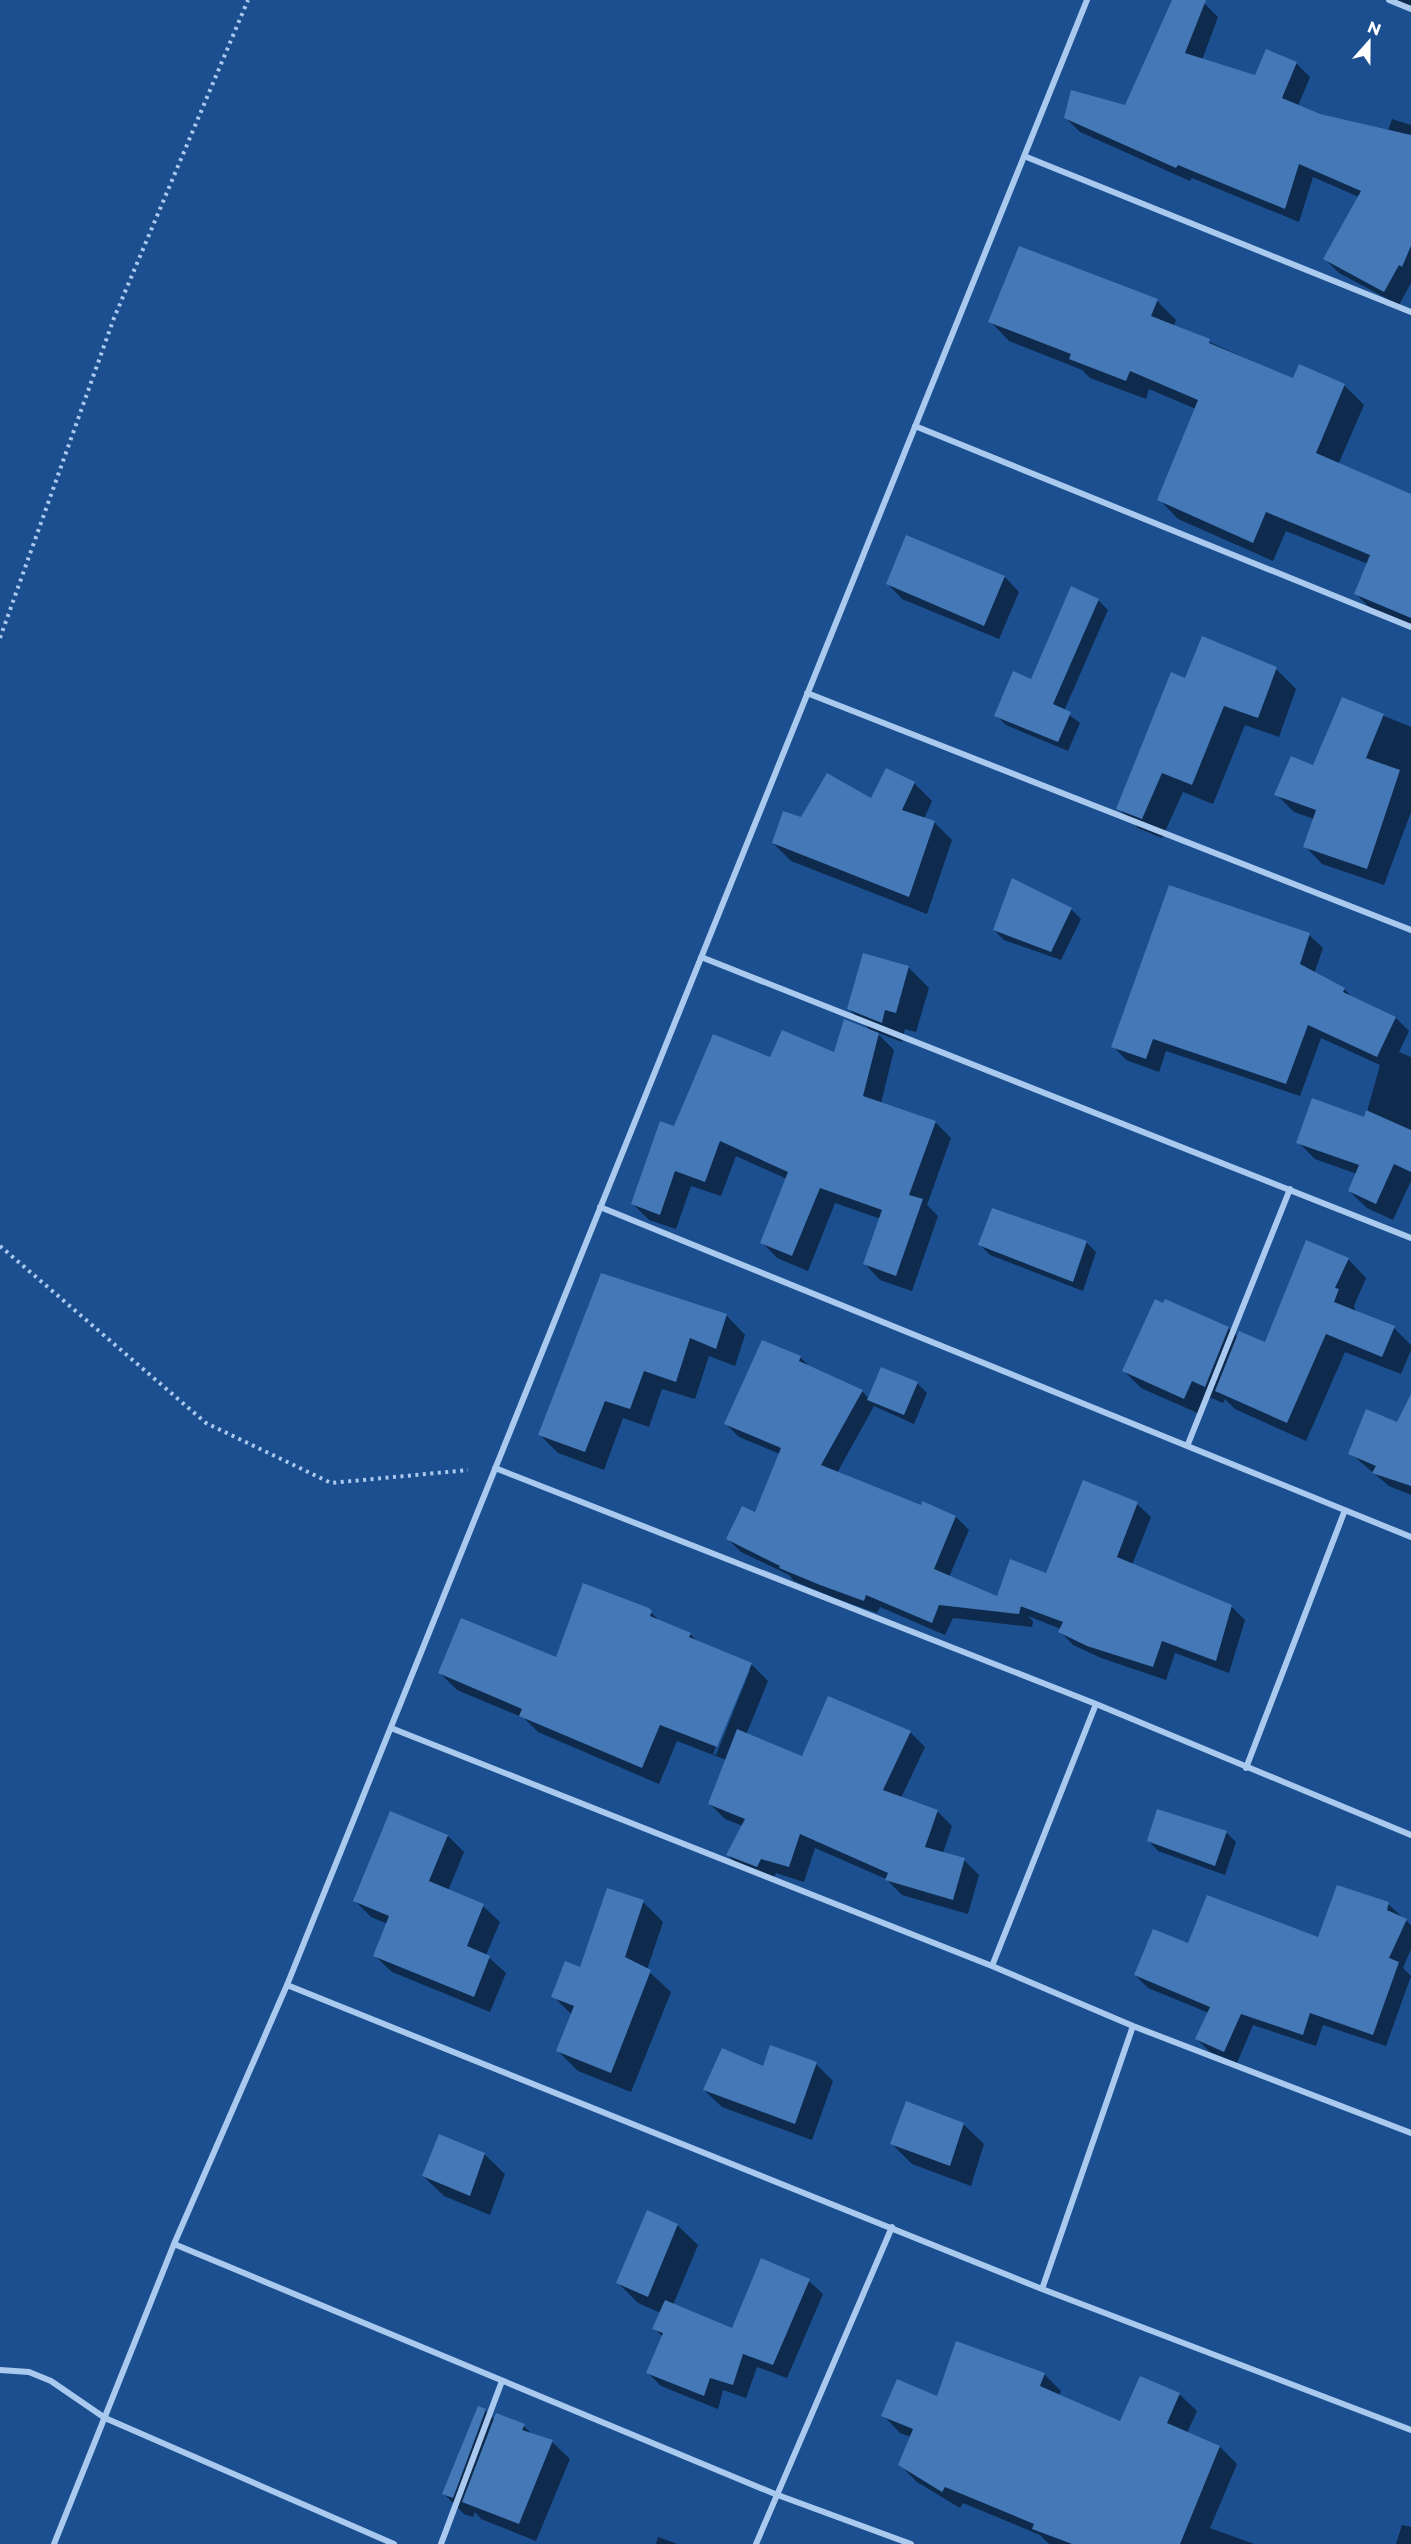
<svg xmlns="http://www.w3.org/2000/svg" width="1411" height="2544" viewBox="0 0 1411 2544" font-family="Montserrat,sans-serif">
  <rect width="100%" height="100%" fill="#1b4f8f"/>
  <!-- shadow -->
  <path fill="#0007" fill-rule="evenodd" d="M1174 0H1193L1204 3 1218 17 1202 60 1256 77 1296 63 1310 77 1298 106 1319 115 1388 131 1392 119 1411 125V283L1399 305 1339 273 1325 259 1359 197 1313 177 1299 222 1192 178 1190 181 1080 132 1066 118 1126 107Z
    M1392 0H1411V4L1410 6Z
    M1157 301 1176 320 1174 326 1294 380 1300 366 1345 386 1364 405 1338 465 1411 495V628L1375 613 1355 593 1368 564 1286 531 1273 561 1178 519 1159 499 1196 409 1149 389 1146 399 1090 378 1082 370 1009 341 990 321Z
    M907 537 1005 577 1019 592 999 639 902 599 888 584Z
    M1098 600 1108 610 1064 711 1080 723 1068 751 1006 725 996 715 1032 681Z
    M1276 669 1296 689 1279 737 1245 725 1213 804 1183 792 1162 838 1138 828 1118 808 1185 680Z
    M1343 699 1411 727V812L1384 885 1322 864 1305 846 1314 819 1294 812 1276 794 1314 767Z
    M914 783 932 801 924 819 934 822 952 840 927 914 791 861 773 843 802 819 872 800Z
    M1071 909 1081 919 1061 960 1004 940 994 930Z
    M1309 935 1323 948 1314 974 1344 989 1353 998 1396 1018 1409 1031 1399 1052 1411 1057V1181L1393 1220 1367 1208 1349 1191 1357 1174 1315 1159 1298 1142 1365 1119 1380 1065 1321 1038 1300 1096 1166 1051 1159 1072 1126 1060 1113 1046Z
    M908 967 929 988 916 1032 905 1029 902 1042 876 1032 894 1050 881 1103 935 1122 951 1138 927 1205 938 1216 912 1291 880 1280 865 1264 881 1219 835 1203 808 1271 777 1258 762 1242 787 1179 736 1156 721 1196 691 1186 676 1229 649 1220 633 1204 675 1128 771 1059 835 1054 872 1032 849 1009Z
    M1086 1242 1096 1252 1083 1291 990 1255 980 1245Z
    M1348 1259 1366 1278 1354 1306 1356 1312 1394 1328 1411 1345V1350L1401 1374 1345 1352 1306 1441 1235 1409 1225 1399 1223 1403 1209 1397 1202 1415 1141 1388 1124 1371 1228 1328 1238 1337 1266 1344Z
    M602 1275 727 1316 745 1335 735 1366 709 1356 695 1399 662 1389 649 1427 623 1418 604 1470 558 1453 540 1435Z
    M800 1357 811 1368 862 1391 869 1399 917 1383 927 1393 914 1424 874 1406 837 1473 922 1507 956 1517 969 1530 949 1577 997 1598 1047 1575 1084 1482 1137 1504 1151 1517 1132 1565 1232 1607 1245 1620 1229 1673 1175 1653 1166 1680 1101 1658 1073 1645 1060 1631 1061 1629 1028 1616 1033 1621 1032 1627 953 1618 945 1635 880 1607 877 1613 835 1598 794 1581 789 1575 741 1552 728 1539 756 1514 780 1454 739 1437 726 1424Z
    M1411 1432V1495L1389 1486 1350 1453Z
    M648 1610 662 1623 690 1634 698 1642 751 1664 768 1681 746 1735 803 1758 910 1732 925 1747 901 1798 937 1811 952 1826 943 1853 964 1860 979 1875 968 1914 902 1895 886 1879 815 1848 804 1882 776 1873 772 1881 743 1870 728 1855 743 1826 725 1819 710 1804 726 1760 677 1741 659 1784 538 1732 524 1718 457 1690 440 1673 557 1659ZM747 1670H750L716 1755 713 1754Z
    M1226 1832 1236 1842 1225 1875 1158 1851 1149 1841Z
    M448 1836 464 1852 448 1891 483 1906 500 1922 486 1955 506 1973 490 2012 392 1972 375 1956 388 1924 371 1917 355 1901Z
    M643 1902 663 1922 647 1970 671 1992 631 2092 578 2071 558 2051 572 2015 553 1996Z
    M1388 1904 1411 1925V1949L1403 1968 1411 1976 1386 2046 1323 2025 1316 2046 1253 2025 1237 2063 1210 2052 1197 2039 1209 2013 1148 1988 1135 1975 1188 1945 1319 1939Z
    M816 2064 833 2081 812 2140 722 2107 704 2090 763 2068Z
    M963 2124 984 2144 971 2186 912 2164 892 2144Z
    M484 2154 505 2174 490 2215 444 2196 423 2176Z
    M677 2225 698 2245 673 2305 733 2330 762 2260 809 2281 823 2294 787 2378 757 2367 746 2398 723 2390 718 2409 661 2386 648 2373 663 2337 654 2328 661 2313 638 2303 618 2283Z
    M1044 2374 1061 2391 1059 2396 1121 2423 1179 2394 1197 2411 1187 2433 1220 2447 1237 2464 1210 2528 1254 2544H1049L1040 2535 963 2503 960 2508 917 2482 899 2464 911 2437 900 2433 883 2415 938 2398Z
    M485 2410 495 2420 524 2426 534 2436 552 2442 570 2459 536 2541 481 2519 475 2512 473 2517 464 2514 444 2494Z
    M1402 2525 1411 2527V2544H1396Z
    M658 2537 677 2544H656Z"/>
  <!-- building -->
  <path fill="#4478b7" d="M1172 0H1206L1185 53 1255 75 1266 49 1297 62 1282 98 1320 114 1411 135V246L1402 267 1399 265 1384 292 1323 259 1361 191 1299 164 1285 209 1178 165 1176 168 1064 118 1071 90 1125 105Z
    M1019 246 1158 299 1151 316 1210 339 1209 343 1293 378 1299 364 1345 384 1316 453 1411 494V618L1354 594 1370 555 1266 512 1253 543 1157 500 1198 400 1130 371 1126 381 1069 359 1071 354 988 322Z
    M906 535 1005 576 984 626 886 584Z
    M1071 586 1099 599 1053 704 1071 712 1058 742 994 716 1013 671 1031 679Z
    M1202 636 1277 667 1258 718 1224 706 1192 785 1162 773 1142 819 1116 809 1171 672 1185 678Z
    M1342 697 1384 714 1366 758 1400 770 1367 869 1303 847 1316 810 1274 795 1291 756 1313 765Z
    M886 768 915 782 902 810 935 821 909 897 772 843 783 811 801 817 827 773 871 798Z
    M1012 878 1072 908 1051 952 993 930Z
    M1169 885 1310 933 1300 964 1345 988 1343 992 1396 1017 1377 1057 1308 1025 1286 1084 1153 1039 1146 1059 1111 1047Z
    M863 953 909 966 896 1013 885 1010 882 1023 847 1009Z
    M844 1019 879 1033 863 1096 936 1121 909 1195 923 1199 896 1276 863 1264 882 1210 820 1188 792 1256 760 1243 788 1172 720 1141 705 1182 675 1171 660 1215 631 1204 660 1121 674 1126 713 1034 770 1057 782 1030 834 1052Z
    M1312 1098 1364 1117 1366 1110 1411 1130V1172L1394 1164 1376 1204 1348 1191 1359 1165 1296 1143Z
    M992 1208 1087 1241 1073 1282 978 1245Z
    M1306 1240 1349 1258 1335 1288 1339 1289 1334 1302 1395 1326 1382 1357 1326 1334 1287 1423 1215 1391 1239 1331 1265 1342Z
    M601 1273 727 1314 716 1349 690 1338 676 1382 644 1371 630 1409 605 1401 585 1452 538 1435Z
    M1155 1299 1163 1303 1165 1299 1229 1327 1205 1387 1192 1381 1184 1399 1122 1371Z
    M762 1340 801 1356 799 1361 863 1390 821 1465 921 1505 922 1501 956 1516 934 1569 997 1596 1010 1559 1046 1573 1083 1480 1138 1502 1117 1557 1232 1605 1216 1661 1162 1641 1153 1667 1087 1646 1058 1632 1063 1622 1012 1603 1021 1606 1019 1614 939 1605 932 1623 866 1595 864 1601 820 1585 779 1568 780 1566 726 1539 742 1506 755 1512 781 1448 724 1424Z
    M881 1367 918 1382 904 1415 867 1400Z
    M1411 1394V1486L1372 1473 1376 1466 1348 1454 1366 1409 1397 1422Z
    M583 1583 649 1608 652 1611 650 1616 691 1633 689 1637 752 1663 717 1747 660 1725 642 1768 519 1716 522 1709 438 1673 461 1618 556 1657Z
    M828 1696 911 1731 883 1790 938 1810 925 1847 965 1858 953 1900 885 1880 888 1873 800 1834 789 1867 761 1859 757 1867 726 1855 745 1819 708 1804 737 1729 802 1756Z
    M1157 1809 1227 1831 1215 1866 1147 1841Z
    M390 1811 448 1835 429 1881 484 1904 467 1946 490 1956 474 1997 373 1956 389 1916 353 1901Z
    M1337 1885 1389 1902 1387 1910 1407 1919 1389 1958 1399 1962 1373 2035 1310 2013 1303 2035 1241 2014 1224 2052 1195 2039 1210 2007 1134 1975 1153 1929 1188 1943 1207 1895 1318 1937Z
    M607 1888 644 1900 625 1957 651 1970 611 2073 556 2051 574 2006 551 1997 565 1961 580 1967Z
    M770 2045 817 2062 795 2124 703 2090 722 2048 763 2066Z
    M906 2101 964 2123 950 2166 890 2144Z
    M439 2134 485 2153 470 2196 422 2176Z
    M647 2210 678 2224 648 2297 616 2283Z
    M761 2258 810 2279 773 2365 743 2354 733 2385 710 2378 704 2396 646 2373 663 2333 652 2329 665 2300 732 2328Z
    M956 2341 1045 2373 1040 2386 1120 2421 1140 2376 1180 2393 1167 2423 1220 2446 1180 2544H1072L1032 2529 1034 2524 945 2487 942 2492 898 2465 913 2429 881 2416 897 2379 937 2396Z
    M478 2406 486 2409 453 2498 442 2494Z
    M496 2413 525 2424 522 2430 553 2440 519 2524 462 2502Z"/>
  <g fill="none" stroke-linecap="round" stroke-linejoin="round">
    <!-- path -->
    <path stroke="#a9c9ee" stroke-width="4" stroke-dasharray="3 4.5" stroke-linecap="butt" d="M0 638 114 318 248 0
      M0 1246 206 1423 331 1483 468 1470"/>
    <!-- street -->
    <path stroke="#a9c9ee" stroke-width="6" d="M1389 0 1411 9
      M1024 156 1411 312
      M915 426 1411 627
      M807 693 1411 930
      M701 957 1411 1238
      M600 1207 1411 1537
      M1188 1444 1290 1189
      M495 1468 1096 1704 1411 1835
      M391 1728 992 1966 1133 2026 1411 2133
      M1246 1768 1345 1510
      M992 1966 1096 1704
      M287 1985 1042 2289 1411 2430
      M174 2244 775 2494 911 2544
      M1042 2289 1133 2026
      M0 2370 29 2372 51 2381 105 2418 394 2544
      M54 2544 174 2244 287 1985 1087 0
      M441 2544 502 2381
      M756 2544 892 2227"/>
  </g>
  <!-- north arrow -->
  <g transform="translate(1369 42) rotate(21)" stroke="#1b4f8f" stroke-width="4.5" paint-order="stroke">
  <path d="M0-4.5L10 22L0 15L-10 22Z" fill="#ffffff"/>
  <text y="-9" font-size="16" font-weight="bold" text-anchor="middle" fill="#ffffff">N</text>
  </g>
</svg>
